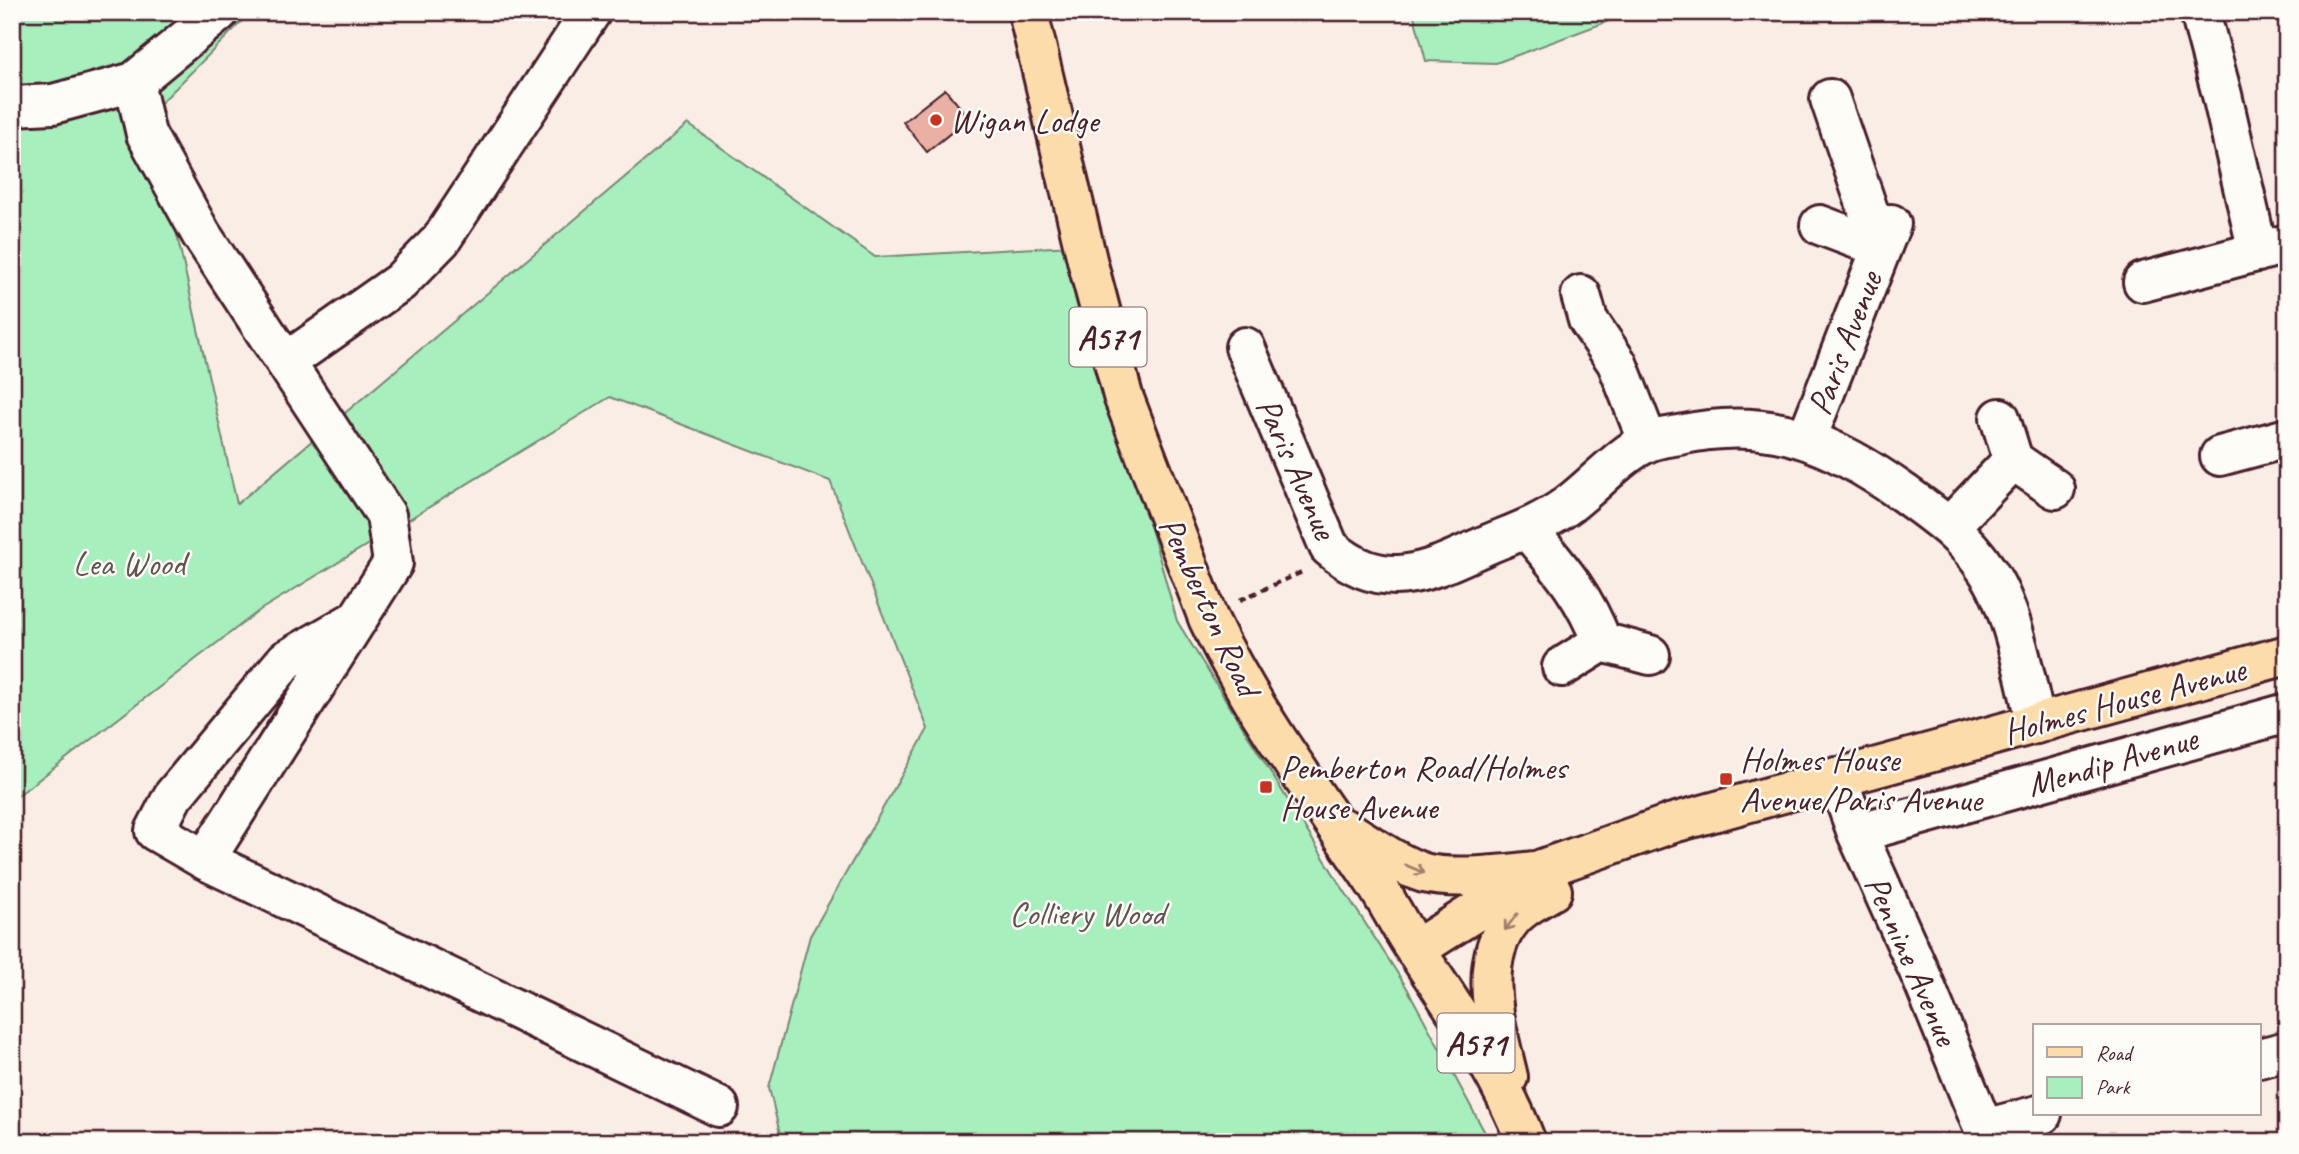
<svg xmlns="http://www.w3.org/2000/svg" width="2299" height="1154" viewBox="0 0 2299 1154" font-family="Caveat,sans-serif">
  <rect width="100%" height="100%" fill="#f9ede6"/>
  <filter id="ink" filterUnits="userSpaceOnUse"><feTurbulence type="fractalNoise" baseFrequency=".0143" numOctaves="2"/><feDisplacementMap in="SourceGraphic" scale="14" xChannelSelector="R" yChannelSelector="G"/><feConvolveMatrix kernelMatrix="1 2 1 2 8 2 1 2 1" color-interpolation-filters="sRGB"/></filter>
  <g filter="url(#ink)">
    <!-- green -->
    <path fill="#a7efbd" stroke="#788774" stroke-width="2" d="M12 12H251L150 114 237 504 688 124 875 257 1072 246 1177 621 1338 881 1407 988 1490 1142H782L769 1088 810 936 928 729 830 481 610 397 260 610 12 800Z
      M1413 12H1633L1496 63 1426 61Z"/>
    <!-- building -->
    <path fill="#e9b0a3" stroke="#4a1f2b" stroke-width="2" d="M945 89 969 118 927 152 903 122Z"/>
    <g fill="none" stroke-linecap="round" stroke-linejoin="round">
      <defs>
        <path id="minor" d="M2200 12 2222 95 2258 252
          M134 82 146 134 201 234 386 515 393 563 205 860
          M1830 99 1881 248
          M12 106 53 104 134 82 219 12
          M1820 225 1881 248
          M2143 282 2287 244
          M1581 295 1588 320 1617 363 1648 442
          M1245 347 1329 547C1384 595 1427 572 1484 546 1512 534 1540 525 1565 507 1591 489 1620 454 1648 442 1657 438 1669 437 1679 435 1771 415 1831 442 1905 494 1937 517 1964 536 1986 569 2013 607 2025 679 2036 724
          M286 362 400 282 441 240 591 12
          M2000 418 2013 460
          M1807 438 1891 224
          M2220 456 2287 438
          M1950 526 2013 460 2055 489
          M1527 529C1560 568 1583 593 1602 642
          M358 619 286 660 173 796 155 831 205 860 719 1107
          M1562 667 1602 642 1650 655
          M1837 777 1857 833 1922 978 1989 1142
          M1857 833 2287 713
          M2259 1058 2287 1051
          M1984 1129 2042 1114"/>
        <path id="major" d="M1028 12 1088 264 1123 396 1208 618C1253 713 1317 797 1376 884 1390 906 1402 930 1417 952 1457 1013 1500 1073 1526 1142
          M1343 828C1368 843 1396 864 1424 873 1450 880 1506 875 1533 871
          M1415 950 1542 869 1673 823 2287 655
          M1508 1077C1497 1029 1475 962 1512 919 1522 907 1538 899 1552 891"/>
      </defs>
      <!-- minor casing -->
      <use href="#minor" stroke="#4a1f2b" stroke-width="44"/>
      <!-- major casing -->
      <use href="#major" stroke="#4a1f2b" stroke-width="44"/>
      <!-- path -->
      <path stroke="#4a1f2b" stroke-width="4.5" stroke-dasharray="7 5" stroke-linecap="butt" d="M1240 600 1302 572"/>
      <!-- minor -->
      <use href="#minor" stroke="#fdfcf7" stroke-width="38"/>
      <!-- major -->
      <use href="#major" stroke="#fddcac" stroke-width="38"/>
    </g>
    <!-- one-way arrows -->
    <defs><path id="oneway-shaft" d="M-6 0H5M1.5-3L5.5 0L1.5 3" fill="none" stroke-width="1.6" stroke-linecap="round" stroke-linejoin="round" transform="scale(1.75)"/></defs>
    <g stroke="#a47e6c">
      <use href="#oneway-shaft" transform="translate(1415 869) rotate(23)"/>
      <use href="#oneway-shaft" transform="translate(1511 922) rotate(127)"/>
    </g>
  </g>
  <!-- markers -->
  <g fill="#c8321e" stroke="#fdfcf7" stroke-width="2.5">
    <circle cx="936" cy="120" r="7"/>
    <rect x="1719" y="772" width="14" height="14" rx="3.5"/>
    <rect x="1259" y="780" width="14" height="14" rx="3.5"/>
  </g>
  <g text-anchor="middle" stroke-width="5" stroke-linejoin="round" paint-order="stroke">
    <!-- shield labels -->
    <g fill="#fdfcf7" stroke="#806168" stroke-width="2">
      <rect x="1069.5" y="307.5" width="77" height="59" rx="5"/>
      <rect x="1437.5" y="1013.5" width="77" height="59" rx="5"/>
    </g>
    <g font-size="33" font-weight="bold" fill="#4a1f2b">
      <text x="1108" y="349">A571</text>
      <text x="1476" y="1055">A571</text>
    </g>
    <!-- poi labels -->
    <g font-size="35" fill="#4a1f2b" stroke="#fdfcf7" text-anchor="start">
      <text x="950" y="132">Wigan Lodge</text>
      <text x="1740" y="771">Holmes House<tspan x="1740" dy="40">Avenue/Paris Avenue</tspan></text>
      <text x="1280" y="779">Pemberton Road/Holmes<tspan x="1280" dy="40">House Avenue</tspan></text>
    </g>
    <!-- street labels -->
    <g font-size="35" fill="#4a1f2b" stroke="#fdfcf7">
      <text transform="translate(1844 343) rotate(-69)" y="12">Paris Avenue</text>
      <text transform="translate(1297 468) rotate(66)" y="12">Paris Avenue</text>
      <text transform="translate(1210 606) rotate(65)" y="12">Pemberton Road</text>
      <text transform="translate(2124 700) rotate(-15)" y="12">Holmes House Avenue</text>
      <text transform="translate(2112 761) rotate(-16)" y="12">Mendip Avenue</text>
      <text transform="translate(1912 960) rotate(66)" y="12">Pennine Avenue</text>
    </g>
    <!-- park labels -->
    <g font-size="35" fill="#615350" stroke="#fdfcf7">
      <text x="129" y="575">Lea Wood</text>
      <text x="1087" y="925">Colliery Wood</text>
    </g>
  </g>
  <!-- margin -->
  <rect width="2299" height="1154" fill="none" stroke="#fdfcf7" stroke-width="42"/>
  <rect x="21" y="21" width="2257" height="1112" fill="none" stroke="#4a1f2b" stroke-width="2.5" filter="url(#ink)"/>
  <!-- legend -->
  <rect x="2033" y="1024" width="228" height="91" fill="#fdfcf7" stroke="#b5a4a5" stroke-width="2"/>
  <rect x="2047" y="1047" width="35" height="10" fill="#fddcac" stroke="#b5a4a5" stroke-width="2"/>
  <text x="2096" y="1060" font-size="21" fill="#4a1f2b">Road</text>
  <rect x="2047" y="1077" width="35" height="21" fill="#a7efbd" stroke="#b5a4a5" stroke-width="2"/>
  <text x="2096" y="1094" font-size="21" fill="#4a1f2b">Park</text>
</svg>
